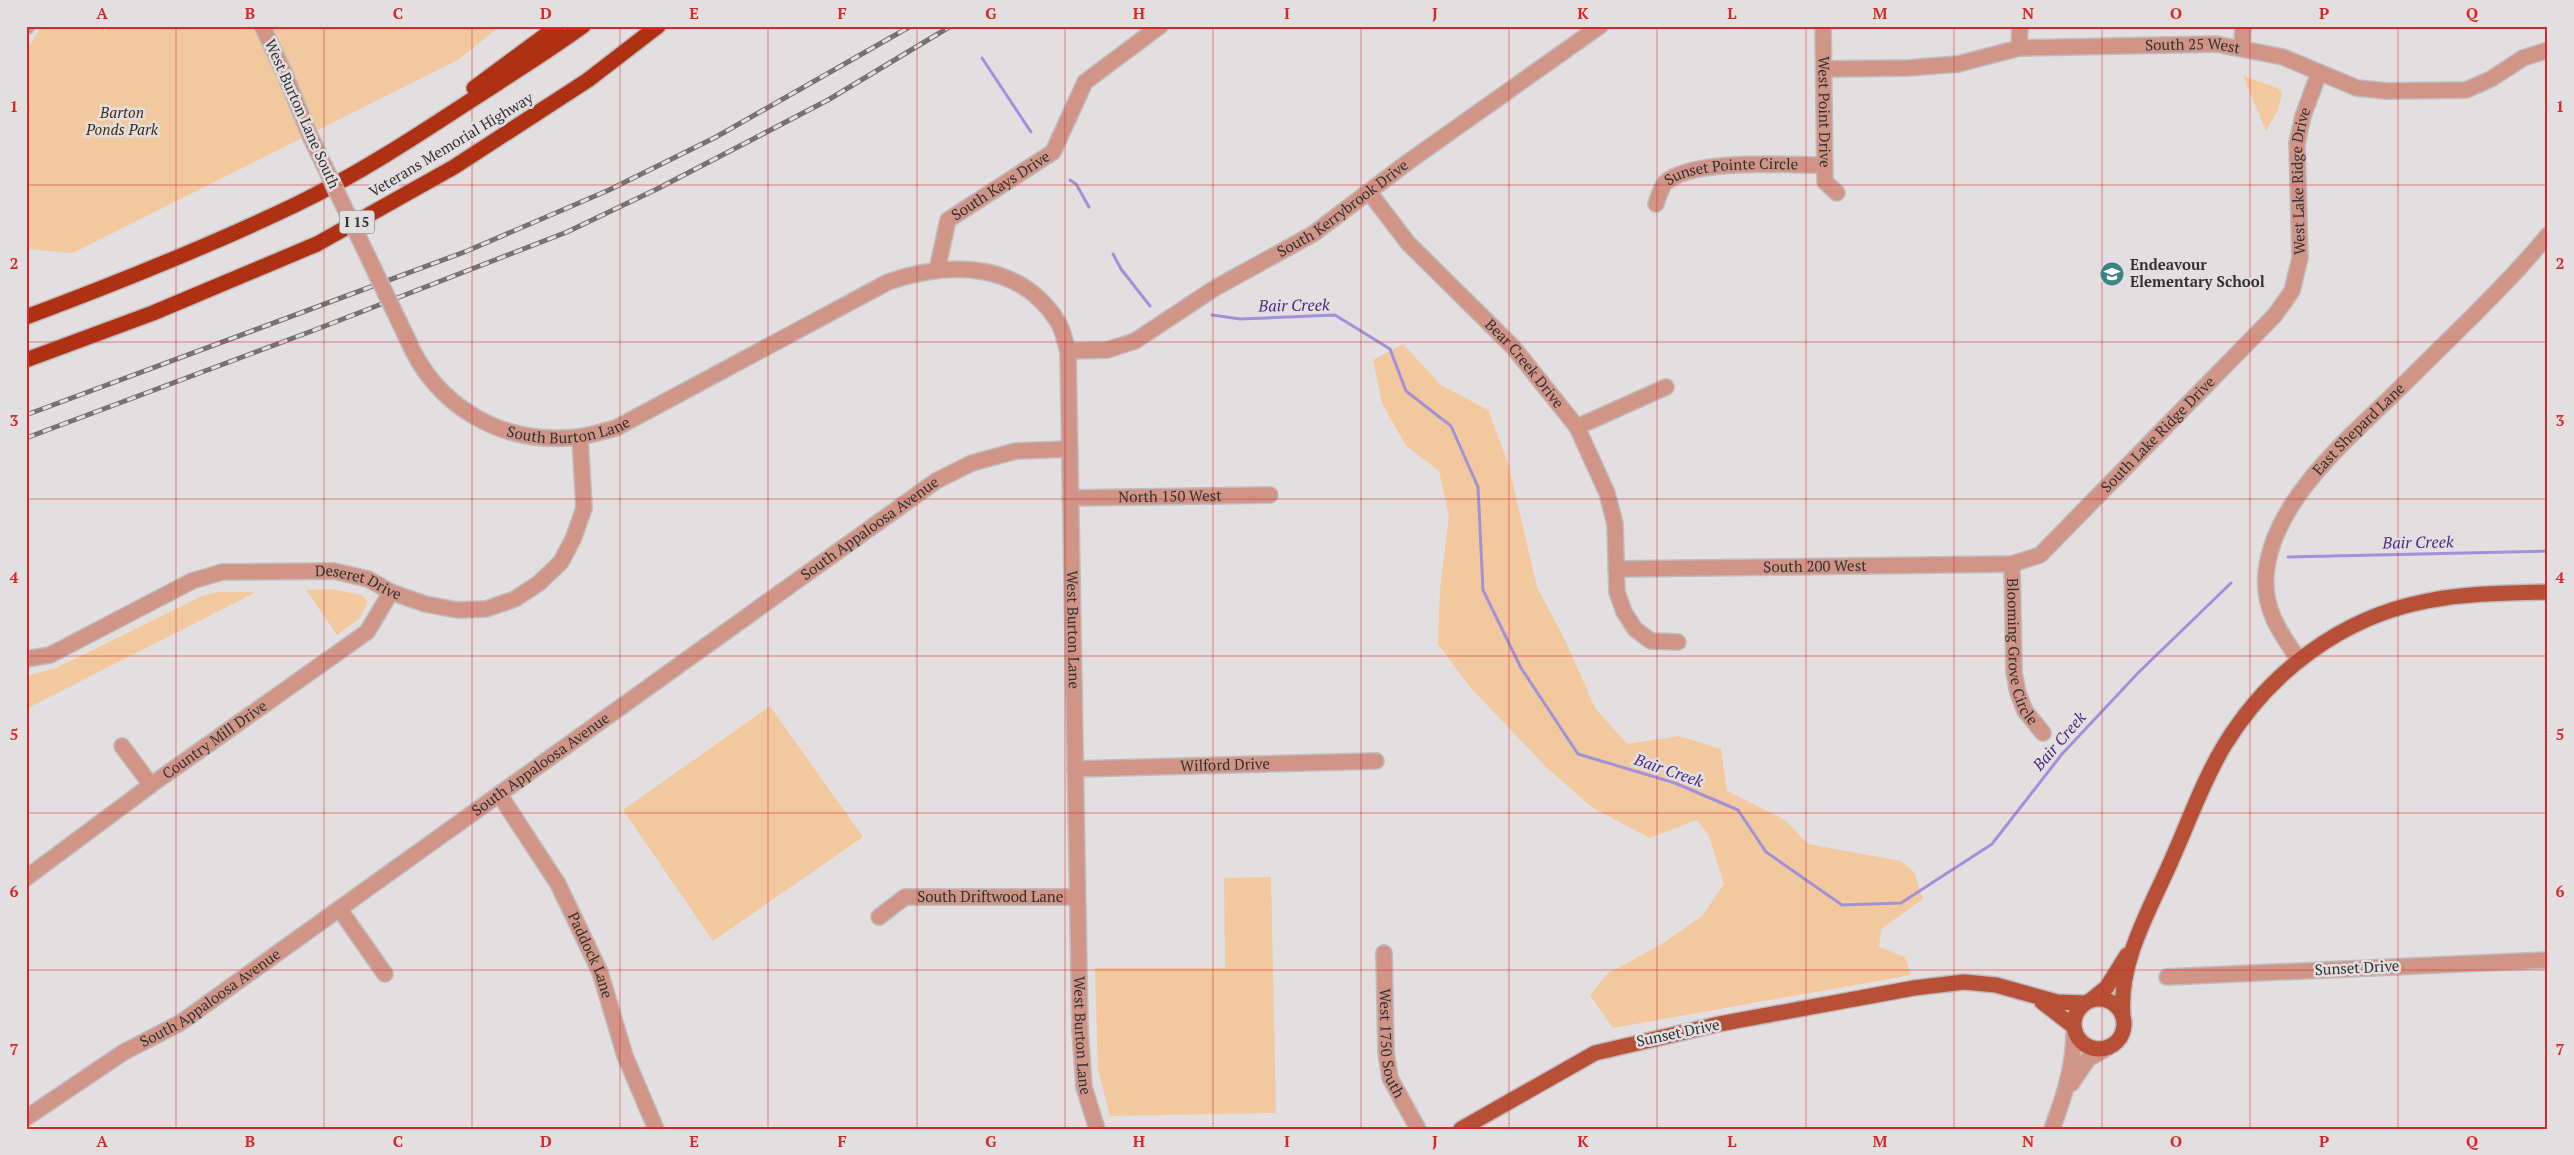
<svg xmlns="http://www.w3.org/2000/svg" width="2574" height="1155" viewBox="0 0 2574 1155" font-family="'PT Serif',serif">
  <rect width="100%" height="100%" fill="#e3dfe0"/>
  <!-- green -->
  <path fill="#f2c99e" d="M42 26H500L458 60 73 253 26 249V51Z
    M2243 76 2278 88 2282 93 2278 110 2266 131Z
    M1403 344 1441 385 1488 410 1508 463 1537 587 1567 644 1595 708 1627 744 1679 736 1721 749 1727 791 1785 820 1808 844 1901 861 1914 872 1923 899 1881 929 1879 947 1905 957 1911 975 1613 1028 1590 995 1607 974 1660 945 1702 916 1724 884 1709 836 1697 820 1650 838 1593 808 1547 768 1469 686 1438 644 1440 590 1449 516 1439 471 1406 446 1382 403 1373 360Z
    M331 589 362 595 368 601 360 618 337 635 306 590Z
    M219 592H256L26 709V676L56 668 204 595Z
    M770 706 863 837 713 941 623 810Z
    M1271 877 1276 1113 1110 1116 1098 1070 1095 968H1225L1224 878Z"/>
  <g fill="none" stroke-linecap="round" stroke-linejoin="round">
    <!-- stream -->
    <path stroke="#a291d8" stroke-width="3" d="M982 58 1031 132
      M1070 180 1076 184 1089 207
      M1113 254 1121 269 1150 306
      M1212 315 1240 319 1335 315 1390 349 1406 391 1451 426 1478 487 1483 590 1521 668 1578 754 1675 783 1738 810 1766 852 1842 905 1901 903 1992 844 2062 754 2138 673 2231 583
      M2288 557 2548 551"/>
    <defs>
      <g id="minor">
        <path d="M262 26 284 72 310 136"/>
        <path id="s1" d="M1823 26 1825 182 1837 193"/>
        <path d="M26 27 27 26"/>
        <path d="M2019 48 2020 26"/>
        <path d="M2242 48 2243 26"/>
        <path id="s2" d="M1824 69 1908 68 1958 64 2019 48 2216 44 2283 57 2357 88 2387 91 2466 90 2491 79 2523 58 2548 50"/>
        <path id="s3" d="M1369 192 1408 243 1513 347 1577 427 1607 493 1615 524 1617 592 1624 612 1635 629 1651 641 1678 642"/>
        <path id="s4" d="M1656 204C1658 198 1661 188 1665 183 1691 158 1788 165 1824 165"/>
        <path id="s5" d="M937 270 948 220 1053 152 1085 82 1160 26"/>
        <path id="s6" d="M406 336C435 407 502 446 579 437 592 435 604 431 616 428L888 282C949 261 1020 261 1058 322 1063 330 1065 342 1068 351L1080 1031 1084 1087 1097 1129"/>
        <path id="s7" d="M1068 351 1107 350 1135 341 1215 288 1313 234 1408 162 1600 26"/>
        <path d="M1577 427 1666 387"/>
        <path id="s8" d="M1070 498 1270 495"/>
        <path id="s9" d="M2012 564 2014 672 2018 693 2025 711 2043 733"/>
        <path id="s10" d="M1616 569 2012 564 2040 555 2275 315 2292 291 2300 258 2297 143 2303 116 2319 73"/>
        <path id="s11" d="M26 659 50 655 192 581 222 572 334 571 368 579 391 592 425 604 457 610 486 609 515 599 539 583 561 562 574 537 584 508 580 437"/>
        <path id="s12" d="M2299 660C2280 633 2263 609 2266 574 2273 498 2353 435 2403 385 2452 336 2504 288 2548 235"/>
        <path d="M122 746 151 785"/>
        <path id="s13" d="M1075 769 1376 761"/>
        <path id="s14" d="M499 794 558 884 600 972 625 1056 656 1129"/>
        <path id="s15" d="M26 878 151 785 367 632 391 592"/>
        <path d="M340 910 385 974"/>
        <path id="s16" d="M879 917 905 897H1077"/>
        <path id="s17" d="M1384 953 1386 1052 1390 1078 1418 1129"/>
        <path d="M2167 977 2548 960"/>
        <path d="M2071 1084 2088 1059 2107 1048"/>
        <path id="s18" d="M26 1118 124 1052 180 1023 936 481 972 463 1016 451 1070 449"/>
        <path d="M2052 1129C2064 1097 2074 1066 2074 1032"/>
      </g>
      <path id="major" d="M2074 1024a25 25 0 1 1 50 0a25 25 0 1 1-50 0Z
        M2091 1000 2107 987 2127 955
        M2042 1002 2073 1026
        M2123 1016C2118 961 2151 908 2172 859 2189 821 2203 781 2224 746 2269 672 2342 617 2427 601 2467 593 2507 593 2548 592
        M1461 1129 1595 1053 1719 1024 1914 988 1964 982 1996 985 2057 1002 2085 1003"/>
      <path id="highway" d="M474 88 558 26
        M26 317C117 283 207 247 295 205 357 175 415 137 473 99 510 75 547 52 583 26
        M26 360 153 313 317 244 454 167 588 80 658 26"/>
    </defs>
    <!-- minor casing -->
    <use href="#minor" stroke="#c0bcbd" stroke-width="18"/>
    <!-- major casing -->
    <use href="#major" stroke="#c0bcbd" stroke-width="18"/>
    <!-- highway casing -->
    <use href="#highway" stroke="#c0bcbd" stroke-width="18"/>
    <!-- minor -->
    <use href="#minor" stroke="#d09587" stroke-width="15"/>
    <!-- major -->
    <use href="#major" stroke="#b85038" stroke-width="15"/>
    <!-- highway -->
    <use href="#highway" stroke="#ad3112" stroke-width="15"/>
    <defs>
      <path id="rail" d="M26 415 467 251 609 190 716 137 911 26
        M26 438 312 331 567 232 657 189 828 100 951 26"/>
    </defs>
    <!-- rail casing -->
    <use href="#rail" stroke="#747272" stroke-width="5"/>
    <!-- rail -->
    <use href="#rail" stroke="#e3dfe0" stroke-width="3" stroke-dasharray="9" stroke-linecap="butt"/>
    <defs>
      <path id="minor-bridge" d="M310 136 406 336"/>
    </defs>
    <!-- minor-bridge casing -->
    <use href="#minor-bridge" stroke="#c0bcbd" stroke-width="18" stroke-linecap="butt"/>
    <!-- minor-bridge -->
    <use href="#minor-bridge" stroke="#d09587" stroke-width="15"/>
  </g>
  <!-- grid -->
  <path fill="none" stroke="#d62828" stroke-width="1" stroke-opacity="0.55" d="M176 26V1129M324 26V1129M472 26V1129M620 26V1129M768 26V1129M917 26V1129M1065 26V1129M1213 26V1129M1361 26V1129M1509 26V1129M1657 26V1129M1806 26V1129M1954 26V1129M2102 26V1129M2250 26V1129M2398 26V1129M26 185H2548M26 342H2548M26 499H2548M26 656H2548M26 813H2548M26 970H2548"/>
  <!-- icons -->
  <defs>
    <symbol id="school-disc" viewBox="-11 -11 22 22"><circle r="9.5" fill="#3b8483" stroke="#e3dfe0"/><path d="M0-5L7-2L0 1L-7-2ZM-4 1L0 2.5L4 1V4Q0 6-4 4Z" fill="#fff"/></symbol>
  </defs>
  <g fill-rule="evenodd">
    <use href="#school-disc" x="2098" y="260" width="28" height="28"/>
  </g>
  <g text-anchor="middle" stroke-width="5" stroke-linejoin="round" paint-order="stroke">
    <!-- shield labels -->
    <rect fill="#e3dfe0" stroke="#676566" stroke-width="1" x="339.5" y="210.5" width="35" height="23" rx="4"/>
    <g font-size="14" font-weight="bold" fill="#323131">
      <text x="357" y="227">I 15</text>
    </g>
    <!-- street labels -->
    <g font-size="15" fill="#323131" stroke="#e3dfe0">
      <text dy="5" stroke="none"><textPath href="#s2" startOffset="371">South 25 West</textPath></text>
      <text dy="5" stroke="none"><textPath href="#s1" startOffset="86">West Point Drive</textPath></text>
      <text transform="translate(302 114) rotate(66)" y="5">West Burton Lane South</text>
      <text transform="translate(451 145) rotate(-31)" y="5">Veterans Memorial Highway</text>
      <text dy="5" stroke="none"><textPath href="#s4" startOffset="92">Sunset Pointe Circle</textPath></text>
      <text dy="5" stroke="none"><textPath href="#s10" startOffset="902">West Lake Ridge Drive</textPath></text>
      <text dy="5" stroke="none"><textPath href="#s5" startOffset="114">South Kays Drive</textPath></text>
      <text dy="5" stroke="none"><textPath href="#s7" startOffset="315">South Kerrybrook Drive</textPath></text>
      <text dy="5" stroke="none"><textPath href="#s3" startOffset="232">Bear Creek Drive</textPath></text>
      <text dy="5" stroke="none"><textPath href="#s6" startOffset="206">South Burton Lane</textPath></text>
      <text dy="5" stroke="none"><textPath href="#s12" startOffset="270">East Shepard Lane</textPath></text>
      <text dy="5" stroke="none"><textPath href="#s10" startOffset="594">South Lake Ridge Drive</textPath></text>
      <text dy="5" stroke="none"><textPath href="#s8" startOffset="100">North 150 West</textPath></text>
      <text dy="5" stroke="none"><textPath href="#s18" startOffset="1030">South Appaloosa Avenue</textPath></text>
      <text dy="5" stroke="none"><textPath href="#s10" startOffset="199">South 200 West</textPath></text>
      <text dy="5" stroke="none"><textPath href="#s11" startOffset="354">Deseret Drive</textPath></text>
      <text dy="5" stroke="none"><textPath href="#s6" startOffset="1062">West Burton Lane</textPath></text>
      <text dy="5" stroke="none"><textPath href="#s9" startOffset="89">Blooming Grove Circle</textPath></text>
      <text dy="5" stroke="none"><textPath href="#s15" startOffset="234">Country Mill Drive</textPath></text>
      <text dy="5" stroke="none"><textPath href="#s18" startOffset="625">South Appaloosa Avenue</textPath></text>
      <text dy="5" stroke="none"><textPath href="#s13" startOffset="150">Wilford Drive</textPath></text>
      <text dy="5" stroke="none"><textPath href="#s16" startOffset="118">South Driftwood Lane</textPath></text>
      <text dy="5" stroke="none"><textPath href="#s14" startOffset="186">Paddock Lane</textPath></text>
      <text transform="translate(2357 968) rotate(-3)" y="5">Sunset Drive</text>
      <text dy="5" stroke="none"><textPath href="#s18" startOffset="220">South Appaloosa Avenue</textPath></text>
      <text transform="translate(1678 1033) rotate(-12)" y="5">Sunset Drive</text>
      <text dy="5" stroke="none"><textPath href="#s6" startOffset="1468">West Burton Lane</textPath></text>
      <text dy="5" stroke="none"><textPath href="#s17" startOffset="91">West 1750 South</textPath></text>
    </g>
    <!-- park labels -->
    <g font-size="15" font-style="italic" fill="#432b0f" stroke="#e3dfe0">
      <text x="122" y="118">Barton<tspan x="122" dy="17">Ponds Park</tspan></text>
    </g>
    <!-- poi labels -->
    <g font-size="15" font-weight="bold" fill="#323131" stroke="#e3dfe0" text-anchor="start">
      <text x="2130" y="270">Endeavour<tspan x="2130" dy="17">Elementary School</tspan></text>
    </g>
    <!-- water labels -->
    <g font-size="16" font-style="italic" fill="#472b7f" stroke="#e3dfe0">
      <text transform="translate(1294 305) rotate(-1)" y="6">Bair Creek</text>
      <text transform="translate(2418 542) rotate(-1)" y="6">Bair Creek</text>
      <text transform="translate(2059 741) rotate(-49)" y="6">Bair Creek</text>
      <text transform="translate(1669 770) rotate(19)" y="6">Bair Creek</text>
    </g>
  </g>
  <!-- border -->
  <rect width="2574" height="1155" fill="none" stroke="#e3dfe0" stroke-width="55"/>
  <rect x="28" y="28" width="2518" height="1100" fill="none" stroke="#d62828" stroke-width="2"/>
  <g font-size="16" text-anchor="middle" font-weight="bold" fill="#d62828">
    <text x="102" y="19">A</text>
    <text x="250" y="19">B</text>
    <text x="398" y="19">C</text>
    <text x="546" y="19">D</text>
    <text x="694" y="19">E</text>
    <text x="842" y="19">F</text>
    <text x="991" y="19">G</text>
    <text x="1139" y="19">H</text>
    <text x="1287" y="19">I</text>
    <text x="1435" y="19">J</text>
    <text x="1583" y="19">K</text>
    <text x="1732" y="19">L</text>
    <text x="1880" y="19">M</text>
    <text x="2028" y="19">N</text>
    <text x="2176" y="19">O</text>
    <text x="2324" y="19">P</text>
    <text x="2472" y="19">Q</text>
    <text x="14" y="112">1</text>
    <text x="2560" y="112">1</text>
    <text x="14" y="269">2</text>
    <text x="2560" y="269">2</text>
    <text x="14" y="426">3</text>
    <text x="2560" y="426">3</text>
    <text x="14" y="583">4</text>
    <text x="2560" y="583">4</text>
    <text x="14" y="740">5</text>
    <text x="2560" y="740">5</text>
    <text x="14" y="897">6</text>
    <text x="2560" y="897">6</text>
    <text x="14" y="1055">7</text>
    <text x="2560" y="1055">7</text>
    <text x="102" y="1147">A</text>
    <text x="250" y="1147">B</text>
    <text x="398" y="1147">C</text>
    <text x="546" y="1147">D</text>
    <text x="694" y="1147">E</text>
    <text x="842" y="1147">F</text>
    <text x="991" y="1147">G</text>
    <text x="1139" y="1147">H</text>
    <text x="1287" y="1147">I</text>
    <text x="1435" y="1147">J</text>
    <text x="1583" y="1147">K</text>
    <text x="1732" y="1147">L</text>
    <text x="1880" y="1147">M</text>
    <text x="2028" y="1147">N</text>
    <text x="2176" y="1147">O</text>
    <text x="2324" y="1147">P</text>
    <text x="2472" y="1147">Q</text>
  </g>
</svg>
